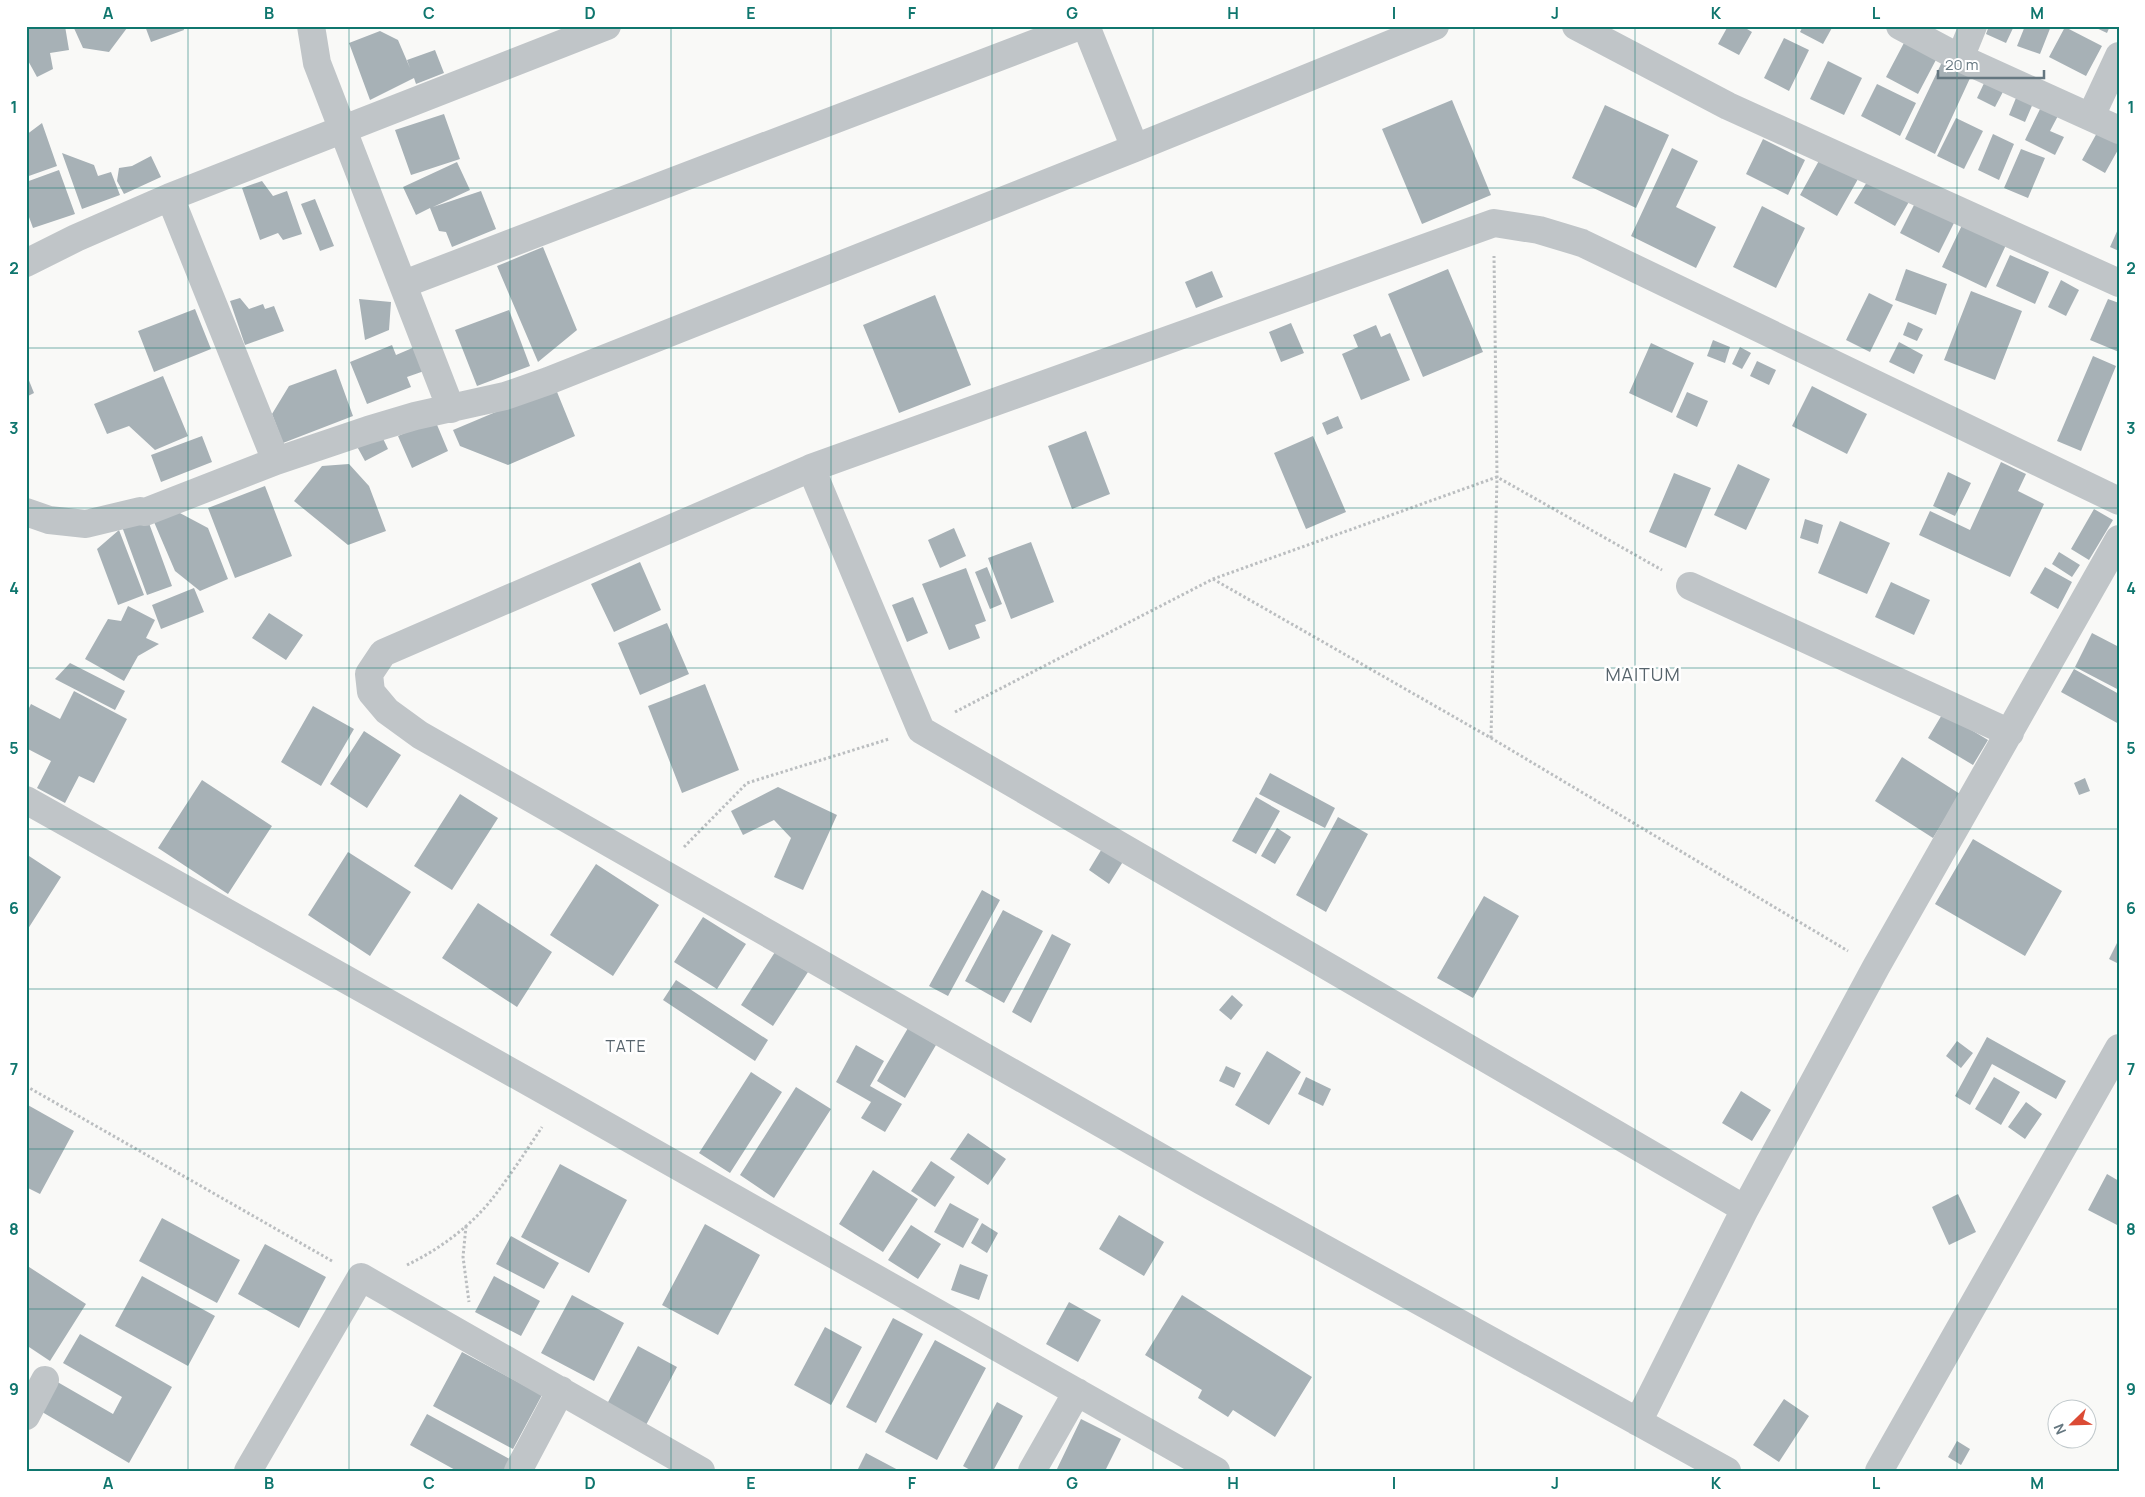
<svg xmlns="http://www.w3.org/2000/svg" width="2145" height="1497" viewBox="0 0 2145 1497" font-family="Manrope,sans-serif">
  <rect width="100%" height="100%" fill="#f9f9f7"/>
  <!-- building -->
  <path fill="#a7b1b6" d="M30 26H65L69 50 50 53 53 69 37 77 26 57V32Z
    M73 26H121L127 28 109 52 83 48Z
    M145 26H183L184 30 151 42Z
    M1728 26H1742L1752 32 1739 55 1718 44Z
    M1803 26H1833L1823 44 1800 32Z
    M1989 26H2014L2006 43 1986 34Z
    M2025 26H2051L2040 54 2017 46Z
    M2092 26H2110L2107 33Z
    M2065 27 2102 46 2086 76 2049 57Z
    M380 31 398 40 410 68 407 60 435 50 444 73 416 84 414 78 370 100 349 43Z
    M1784 38 1809 50 1789 91 1764 78Z
    M1906 39 1938 56 1918 94 1886 77Z
    M1828 61 1862 78 1844 115 1810 99Z
    M1942 62 1971 76 1935 154 1905 139Z
    M1986 79 2005 88 1995 107 1977 98Z
    M1877 84 1916 103 1900 136 1861 116Z
    M2018 93 2034 101 2025 122 2009 115Z
    M1452 100 1491 195 1422 224 1382 129Z
    M2043 103 2060 112 2050 131 2064 137 2055 155 2025 140Z
    M1605 105 1669 135 1636 208 1572 178Z
    M444 114 460 159 411 175 395 130Z
    M1956 118 1983 131 1964 169 1937 156Z
    M42 123 57 166 26 177V135Z
    M2098 131 2119 143V148L2105 173 2082 160Z
    M1993 134 2014 144 1999 180 1978 170Z
    M1763 139 1805 160 1788 195 1746 174Z
    M1672 148 1698 161 1676 207 1716 227 1696 268 1631 236Z
    M2021 149 2045 158 2028 198 2004 188Z
    M62 153 94 165 98 176 111 172 120 195 82 209Z
    M151 156 161 177 124 194 117 181 119 168 132 166Z
    M1821 157 1858 179 1837 216 1800 195Z
    M457 162 470 190 433 207 481 191 496 229 452 247 446 232 439 231 430 208 416 215 403 187Z
    M59 170 75 214 33 228 26 209V182Z
    M1870 177 1910 200 1895 226 1854 203Z
    M262 181 273 196 287 191 302 234 283 240 278 233 260 240 242 188Z
    M315 199 334 246 320 251 301 204Z
    M1916 201 1955 221 1939 253 1900 233Z
    M1762 206 1805 228 1776 288 1733 267Z
    M1963 223 2006 245 1986 288 1942 267Z
    M2119 227V251L2110 247Z
    M543 247 577 330 538 362 497 266Z
    M2010 255 2049 272 2035 304 1996 286Z
    M1448 269 1483 352 1423 377 1388 294Z
    M1906 269 1947 284 1936 315 1895 300Z
    M1212 271 1223 297 1196 308 1185 282Z
    M2061 280 2079 290 2066 316 2048 307Z
    M1971 291 2022 311 1995 380 1944 360Z
    M1869 293 1893 305 1870 352 1846 340Z
    M935 295 971 385 899 413 863 325Z
    M240 298 249 309 263 304 265 309 274 306 284 331 245 345 230 301Z
    M359 299 391 302 389 330 365 340Z
    M2108 299 2119 303V352L2090 340Z
    M195 309 211 349 154 372 138 331Z
    M509 310 530 366 477 386 455 330Z
    M1908 322 1923 329 1917 341 1903 335Z
    M1291 323 1304 353 1281 362 1269 332Z
    M1376 325 1381 337 1390 333 1410 380 1361 400 1342 354 1358 347 1353 335Z
    M1713 340 1730 347 1725 363 1707 356Z
    M1899 342 1923 355 1914 374 1889 362Z
    M1651 343 1694 363 1672 413 1629 393Z
    M392 345 396 355 417 346 427 370 407 377 411 387 367 404 350 362Z
    M1740 347 1751 353 1742 369 1732 364Z
    M2093 356 2116 366 2081 451 2057 441Z
    M1757 361 1776 370 1769 385 1750 376Z
    M336 369 353 416 283 443 272 414 289 386Z
    M26 373 34 393 26 397Z
    M163 376 188 436 155 450 129 426 107 434 94 404Z
    M1812 386 1867 414 1847 454 1792 426Z
    M555 387 575 436 508 465 460 446 453 430Z
    M1687 392 1708 401 1697 427 1676 417Z
    M1338 416 1343 428 1327 435 1322 423Z
    M435 420 448 451 412 468 398 436Z
    M378 428 388 449 365 461 354 441Z
    M1086 431 1110 494 1072 509 1048 446Z
    M202 436 212 462 161 482 151 455Z
    M1313 436 1346 512 1306 529 1274 453Z
    M2001 462 2026 474 2018 491 2044 504 2010 577 1919 535 1930 511 1970 530Z
    M349 464 369 486 386 531 348 545 294 501 322 466Z
    M1738 464 1770 479 1746 530 1714 515Z
    M1948 472 1971 483 1955 516 1933 506Z
    M1674 473 1711 488 1686 548 1649 532Z
    M265 486 292 556 235 578 208 508Z
    M2094 509 2113 520 2089 560 2071 549Z
    M178 512 208 528 228 579 200 591 175 571 154 522Z
    M146 515 172 586 147 595 121 524Z
    M1805 519 1823 525 1818 544 1800 538Z
    M1840 521 1890 543 1867 594 1818 573Z
    M954 528 966 556 940 568 928 540Z
    M119 530 144 595 118 605 97 549Z
    M1031 542 1054 602 1011 619 988 558Z
    M2059 552 2080 565 2072 577 2052 564Z
    M640 562 661 610 614 632 591 584Z
    M987 567 1002 604 990 609 975 572Z
    M2045 567 2072 582 2058 609 2030 593Z
    M966 568 986 621 975 625 980 638 949 650 922 584Z
    M1891 582 1930 600 1914 635 1875 617Z
    M194 588 204 612 161 629 152 605Z
    M913 597 928 633 907 642 892 605Z
    M128 606 155 620 146 638 159 644 138 656 124 681 85 659 108 619 121 621Z
    M269 613 303 635 286 660 252 638Z
    M667 623 689 674 640 695 618 643Z
    M2092 633 2119 647V690L2075 667Z
    M70 663 125 691 115 710 55 679Z
    M2074 669 2119 694V724L2061 692Z
    M705 684 739 770 682 793 648 706Z
    M74 691 127 719 94 783 79 776 65 803 37 788 51 761 26 748V714L31 704 60 719Z
    M313 706 354 729 321 786 281 762Z
    M1943 713 1988 740 1973 765 1928 738Z
    M364 731 401 755 367 808 330 784Z
    M1902 757 1960 794 1933 838 1875 801Z
    M1270 773 1335 808 1325 828 1259 794Z
    M2085 778 2090 791 2079 795 2074 783Z
    M202 780 272 826 228 894 158 848Z
    M778 787 837 815 803 890 774 877 791 838 774 820 743 835 731 811Z
    M460 794 498 818 452 890 414 866Z
    M1256 797 1280 811 1256 854 1232 841Z
    M1338 817 1368 834 1326 912 1296 895Z
    M1277 828 1291 837 1275 864 1261 856Z
    M1973 839 2062 891 2025 956 1935 904Z
    M1103 847 1124 860 1109 884 1089 870Z
    M348 852 411 892 370 956 308 915Z
    M26 854 61 877 26 932Z
    M596 864 659 905 613 976 550 935Z
    M982 890 1000 900 948 996 929 986Z
    M1484 896 1519 916 1473 998 1437 978Z
    M478 903 552 952 517 1007 442 958Z
    M1003 910 1043 931 1004 1003 965 981Z
    M703 917 746 944 717 989 674 962Z
    M1052 934 1071 944 1031 1023 1012 1012Z
    M2119 939V964L2109 959Z
    M775 952 808 972 773 1026 741 1005Z
    M676 980 768 1040 755 1061 663 1000Z
    M1232 995 1243 1005 1231 1020 1219 1010Z
    M908 1028 936 1045 905 1098 877 1081Z
    M1987 1037 2066 1081 2056 1099 1992 1064 1970 1105 1955 1096Z
    M1957 1041 1973 1053 1961 1068 1946 1056Z
    M856 1045 884 1061 870 1086 902 1104 885 1132 861 1118 871 1102 836 1082Z
    M1267 1051 1301 1072 1269 1125 1235 1105Z
    M1226 1066 1241 1073 1234 1088 1219 1081Z
    M751 1072 782 1092 730 1173 699 1153Z
    M1306 1077 1331 1089 1323 1106 1298 1094Z
    M1994 1077 2020 1092 2001 1125 1975 1109Z
    M796 1087 831 1109 774 1198 740 1175Z
    M1741 1091 1771 1110 1752 1141 1722 1123Z
    M2026 1102 2042 1114 2025 1139 2008 1127Z
    M26 1104 74 1131 40 1194 26 1187Z
    M968 1133 1006 1159 988 1185 950 1159Z
    M931 1161 955 1177 935 1207 911 1191Z
    M560 1164 627 1200 589 1273 521 1237Z
    M873 1170 918 1199 883 1252 839 1224Z
    M2107 1174 2119 1181V1226L2088 1210Z
    M1958 1194 1976 1232 1949 1245 1932 1207Z
    M950 1203 979 1219 963 1248 934 1232Z
    M1119 1215 1164 1242 1144 1276 1099 1249Z
    M162 1218 240 1260 217 1303 139 1261Z
    M982 1223 998 1233 987 1253 971 1243Z
    M705 1224 760 1255 718 1335 662 1305Z
    M911 1225 941 1244 918 1279 888 1260Z
    M511 1236 559 1263 544 1289 496 1264Z
    M265 1244 326 1277 299 1328 238 1294Z
    M960 1264 988 1275 979 1300 951 1290Z
    M26 1265 86 1304 50 1361 26 1345Z
    M142 1276 215 1316 188 1366 115 1326Z
    M494 1276 540 1301 521 1336 475 1312Z
    M572 1295 624 1323 594 1381 541 1353Z
    M1182 1295 1312 1377 1275 1437 1233 1410 1228 1417 1198 1398 1202 1390 1145 1355Z
    M1069 1302 1101 1320 1078 1362 1046 1344Z
    M893 1318 923 1334 876 1423 846 1407Z
    M825 1327 862 1347 831 1405 794 1385Z
    M80 1334 172 1387 129 1463 37 1409 54 1380 113 1414 122 1397 63 1363Z
    M935 1340 986 1368 937 1460 885 1432Z
    M638 1346 677 1367 646 1425 607 1404Z
    M462 1352 542 1395 513 1449 433 1406Z
    M1784 1399 1809 1416 1779 1462 1753 1445Z
    M997 1402 1023 1416 993 1471H972L963 1466Z
    M427 1414 513 1461 507 1471H457L410 1445Z
    M1081 1419 1121 1439 1105 1471H1056Z
    M1957 1441 1970 1449 1961 1465 1948 1457Z
    M866 1453 900 1471H857Z"/>
  <g fill="none" stroke-linecap="round" stroke-linejoin="round">
    <!-- path -->
    <path stroke="#bbbec0" stroke-width="3" stroke-dasharray="2.5 2.5" stroke-linecap="butt" d="M1213 579 1491 738 1848 951
      M955 712 1213 579 1497 477 1662 570
      M1491 738 1497 477 1494 256
      M684 847 747 783 889 739
      M26 1086 332 1261
      M466 1226 463 1257 469 1302
      M407 1265C438 1250 470 1227 492 1199 510 1176 526 1151 542 1127"/>
    <!-- minor -->
    <path stroke="#c0c5c8" stroke-width="28" d="M311 26 317 63 451 409
      M1086 26 1135 148
      M1900 26 1960 58 2119 130
      M1960 58 1973 26
      M2091 116 2119 56
      M170 197 276 461
      M26 263 76 238 170 197 607 26
      M404 284 1080 26
      M811 468 921 730 1745 1209
      M26 512 49 520 86 524 140 511 145 512 276 461 368 430 415 416 505 396 548 381 1135 148 1435 26
      M1690 586 2010 733
      M26 800 561 1100 1216 1471
      M26 1416 45 1380
      M1638 1422 1745 1209 1876 967 2119 539
      M248 1471 361 1277 701 1471
      M518 1471 561 1390
      M1032 1471 1077 1392
      M1727 1471 1202 1181 420 735 387 711 371 692 369 674 383 653 811 468 1494 223 1539 230 1582 243 2119 501
      M1879 1471 2119 1048"/>
    <!-- tertiary -->
    <path stroke="#c0c5c8" stroke-width="28" d="M1576 26 1728 106 2119 283"/>
  </g>
  <!-- grid -->
  <path fill="none" stroke="#0f766e" stroke-width="1" stroke-opacity="0.55" d="M188 26V1471M349 26V1471M510 26V1471M671 26V1471M831 26V1471M992 26V1471M1153 26V1471M1314 26V1471M1474 26V1471M1635 26V1471M1796 26V1471M1957 26V1471M26 188H2119M26 348H2119M26 508H2119M26 668H2119M26 829H2119M26 989H2119M26 1149H2119M26 1309H2119"/>
  <g text-anchor="middle" stroke-width="5" stroke-linejoin="round" paint-order="stroke">
    <!-- neighbourhood labels -->
    <g font-size="16" letter-spacing="1" fill="#57646c" stroke="#fff">
      <text x="626" y="1052">TATE</text>
    </g>
    <!-- quarter labels -->
    <g font-size="18" letter-spacing="1" fill="#57646c" stroke="#fff">
      <text x="1643" y="681">MAITUM</text>
    </g>
  </g>
  <!-- border -->
  <rect width="2145" height="1497" fill="none" stroke="#ffffff" stroke-width="55"/>
  <!-- north arrow -->
  <g transform="translate(2072 1424) rotate(247)"><circle r="24" fill="#ffffff" stroke="#c1c9cc"/>
  <path d="M0-4L9 19L0 12L-9 19Z" fill="#db4b35"/>
  <text y="-8" font-size="14" font-weight="bold" text-anchor="middle" fill="#657780">N</text>
  </g>
  <!-- scale -->
  <path d="M1938 70v8h106v-8" fill="none" stroke="#657780" stroke-width="2.5"/>
  <text x="1945" y="70" font-size="15" fill="#657780" stroke="#ffffff" stroke-width="4" paint-order="stroke">20 m</text>
  <rect x="28" y="28" width="2090" height="1442" fill="none" stroke="#0f766e" stroke-width="2"/>
  <g font-size="16" text-anchor="middle" font-weight="bold" fill="#0f766e">
    <text x="108" y="19">A</text>
    <text x="269" y="19">B</text>
    <text x="429" y="19">C</text>
    <text x="590" y="19">D</text>
    <text x="751" y="19">E</text>
    <text x="912" y="19">F</text>
    <text x="1072" y="19">G</text>
    <text x="1233" y="19">H</text>
    <text x="1394" y="19">I</text>
    <text x="1555" y="19">J</text>
    <text x="1716" y="19">K</text>
    <text x="1876" y="19">L</text>
    <text x="2037" y="19">M</text>
    <text x="14" y="113">1</text>
    <text x="2131" y="113">1</text>
    <text x="14" y="274">2</text>
    <text x="2131" y="274">2</text>
    <text x="14" y="434">3</text>
    <text x="2131" y="434">3</text>
    <text x="14" y="594">4</text>
    <text x="2131" y="594">4</text>
    <text x="14" y="754">5</text>
    <text x="2131" y="754">5</text>
    <text x="14" y="914">6</text>
    <text x="2131" y="914">6</text>
    <text x="14" y="1075">7</text>
    <text x="2131" y="1075">7</text>
    <text x="14" y="1235">8</text>
    <text x="2131" y="1235">8</text>
    <text x="14" y="1395">9</text>
    <text x="2131" y="1395">9</text>
    <text x="108" y="1489">A</text>
    <text x="269" y="1489">B</text>
    <text x="429" y="1489">C</text>
    <text x="590" y="1489">D</text>
    <text x="751" y="1489">E</text>
    <text x="912" y="1489">F</text>
    <text x="1072" y="1489">G</text>
    <text x="1233" y="1489">H</text>
    <text x="1394" y="1489">I</text>
    <text x="1555" y="1489">J</text>
    <text x="1716" y="1489">K</text>
    <text x="1876" y="1489">L</text>
    <text x="2037" y="1489">M</text>
  </g>
</svg>
